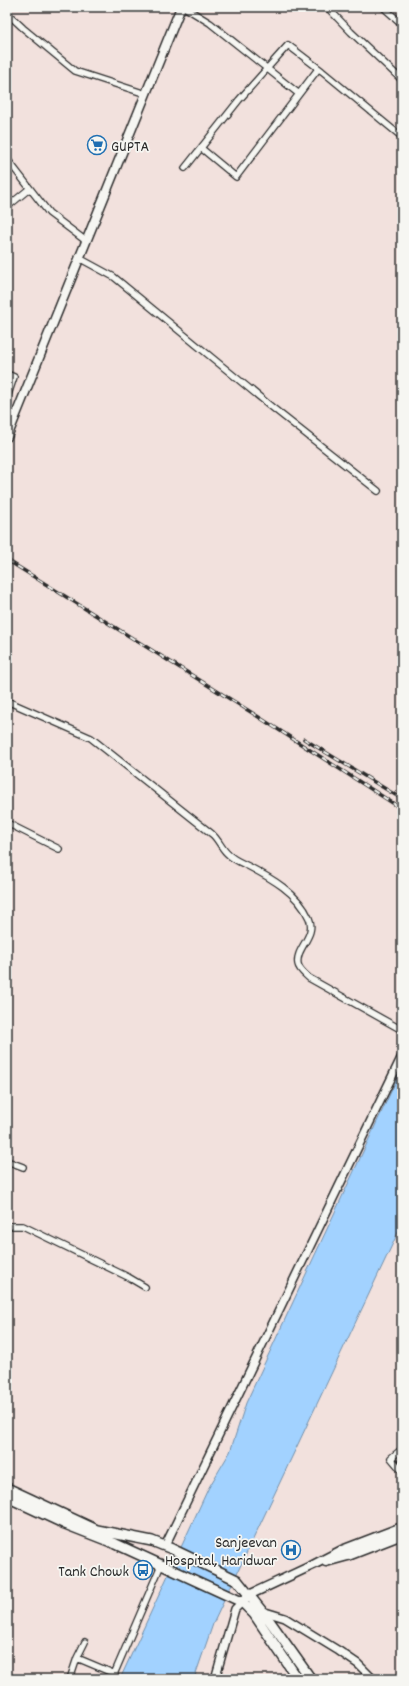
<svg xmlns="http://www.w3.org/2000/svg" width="409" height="1686" viewBox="0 0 409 1686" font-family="Dekko,sans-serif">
  <rect width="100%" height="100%" fill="#f2e1dd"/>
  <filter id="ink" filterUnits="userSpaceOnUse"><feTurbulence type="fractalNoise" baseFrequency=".025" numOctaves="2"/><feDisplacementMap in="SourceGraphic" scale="8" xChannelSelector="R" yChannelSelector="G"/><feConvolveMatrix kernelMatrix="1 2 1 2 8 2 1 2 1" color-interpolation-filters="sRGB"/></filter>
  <g filter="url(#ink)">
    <!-- water -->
    <path fill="#a2d2ff" stroke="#728faa" d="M402 1068V1224L213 1624 194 1679H120L208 1489 230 1452 246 1403Z"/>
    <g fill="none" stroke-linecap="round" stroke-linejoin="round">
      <defs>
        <path id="minor" d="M184 7 210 23 299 94
          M327 7 351 32 402 80
          M383 7 402 24
          M7 13 23 28 75 71 146 94
          M201 148 236 177 318 69
          M7 159 49 213 86 241
          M185 168 239 100 288 45 322 71 402 137
          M7 207 29 189
          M79 258 114 277 273 408 378 491
          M7 374 14 377 7 398
          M7 701 91 738 212 834C219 840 222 850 229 855 234 860 242 863 248 866 271 878 298 893 309 918 317 936 295 948 298 964 299 970 305 974 309 978L402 1030
          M7 823 59 849
          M7 1161 23 1167
          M7 1226H23L128 1277 145 1287
          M402 1449 391 1458 402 1471
          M77 1658 85 1642
          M70 1679 77 1658 115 1674
          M112 1679 161 1565"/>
        <path id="tertiary" d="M165 1546 402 1056
          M262 1611 285 1618 339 1651 358 1664 373 1679
          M215 1679 235 1609 242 1602"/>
        <path id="secondary" d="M7 437 181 7
          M326 1562 348 1556 402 1535
          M245 1599 249 1595 313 1565 342 1550 402 1527"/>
        <path id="primary" d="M7 1488 97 1530 152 1541 172 1549 237 1580 269 1620 311 1679
          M7 1497 65 1524 116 1544 242 1602 254 1614 298 1679"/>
      </defs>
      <!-- minor casing -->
      <use href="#minor" stroke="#2b2b2b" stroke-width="8"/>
      <!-- tertiary casing -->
      <use href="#tertiary" stroke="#2b2b2b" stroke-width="10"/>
      <!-- secondary casing -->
      <use href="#secondary" stroke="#2b2b2b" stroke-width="11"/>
      <!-- primary casing -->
      <use href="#primary" stroke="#2b2b2b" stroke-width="12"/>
      <!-- minor -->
      <use href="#minor" stroke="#f6f6f2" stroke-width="5.5"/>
      <!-- tertiary -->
      <use href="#tertiary" stroke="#f6f6f2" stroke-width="7"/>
      <!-- secondary -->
      <use href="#secondary" stroke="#f6f6f2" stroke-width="8"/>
      <!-- primary -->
      <use href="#primary" stroke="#f6f6f2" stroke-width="9"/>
      <defs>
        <path id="rail" d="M7 560 254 714 402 809
          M304 739 402 799"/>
      </defs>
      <!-- rail casing -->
      <use href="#rail" stroke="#2b2b2b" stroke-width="3.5"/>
      <!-- rail -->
      <use href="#rail" stroke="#f6f6f2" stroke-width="2" stroke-dasharray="6" stroke-linecap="butt"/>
    </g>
  </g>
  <!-- icons -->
  <defs>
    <symbol id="supermarket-ring" viewBox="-11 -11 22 22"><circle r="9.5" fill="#f6f6f2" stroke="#1f6fb2" stroke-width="1.5"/><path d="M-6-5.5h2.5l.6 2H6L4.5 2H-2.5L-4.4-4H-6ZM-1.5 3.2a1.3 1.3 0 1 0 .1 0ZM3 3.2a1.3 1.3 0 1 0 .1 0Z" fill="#1f6fb2"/></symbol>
    <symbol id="hospital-ring" viewBox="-11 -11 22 22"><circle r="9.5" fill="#f6f6f2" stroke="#1f6fb2" stroke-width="1.5"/><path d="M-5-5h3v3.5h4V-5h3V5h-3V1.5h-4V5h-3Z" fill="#1f6fb2"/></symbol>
    <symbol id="bus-ring" viewBox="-11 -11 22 22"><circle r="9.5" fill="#f6f6f2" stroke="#1f6fb2" stroke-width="1.5"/><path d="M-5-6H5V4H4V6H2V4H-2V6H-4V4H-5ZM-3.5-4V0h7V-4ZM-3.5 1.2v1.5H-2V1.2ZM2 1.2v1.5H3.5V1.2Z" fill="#1f6fb2"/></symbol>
  </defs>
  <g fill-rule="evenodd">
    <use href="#supermarket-ring" x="86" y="134" width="22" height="22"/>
    <use href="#hospital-ring" x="280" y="1539" width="22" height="22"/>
    <use href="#bus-ring" x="132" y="1559" width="22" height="22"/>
  </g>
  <g text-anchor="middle" stroke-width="3.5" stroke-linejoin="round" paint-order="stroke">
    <!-- poi labels -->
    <g font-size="16" fill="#2b2b2b" stroke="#f6f6f2" text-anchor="end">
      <text x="111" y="151" text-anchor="start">GUPTA</text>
      <text x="277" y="1547">Sanjeevan<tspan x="277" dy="18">Hospital, Haridwar</tspan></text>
      <text x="129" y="1576">Tank Chowk</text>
    </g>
  </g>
  <!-- margin -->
  <rect width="409" height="1686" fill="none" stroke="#f6f6f2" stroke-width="24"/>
  <rect x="12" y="12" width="385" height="1662" fill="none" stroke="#2b2b2b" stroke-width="1.5" filter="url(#ink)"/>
</svg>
